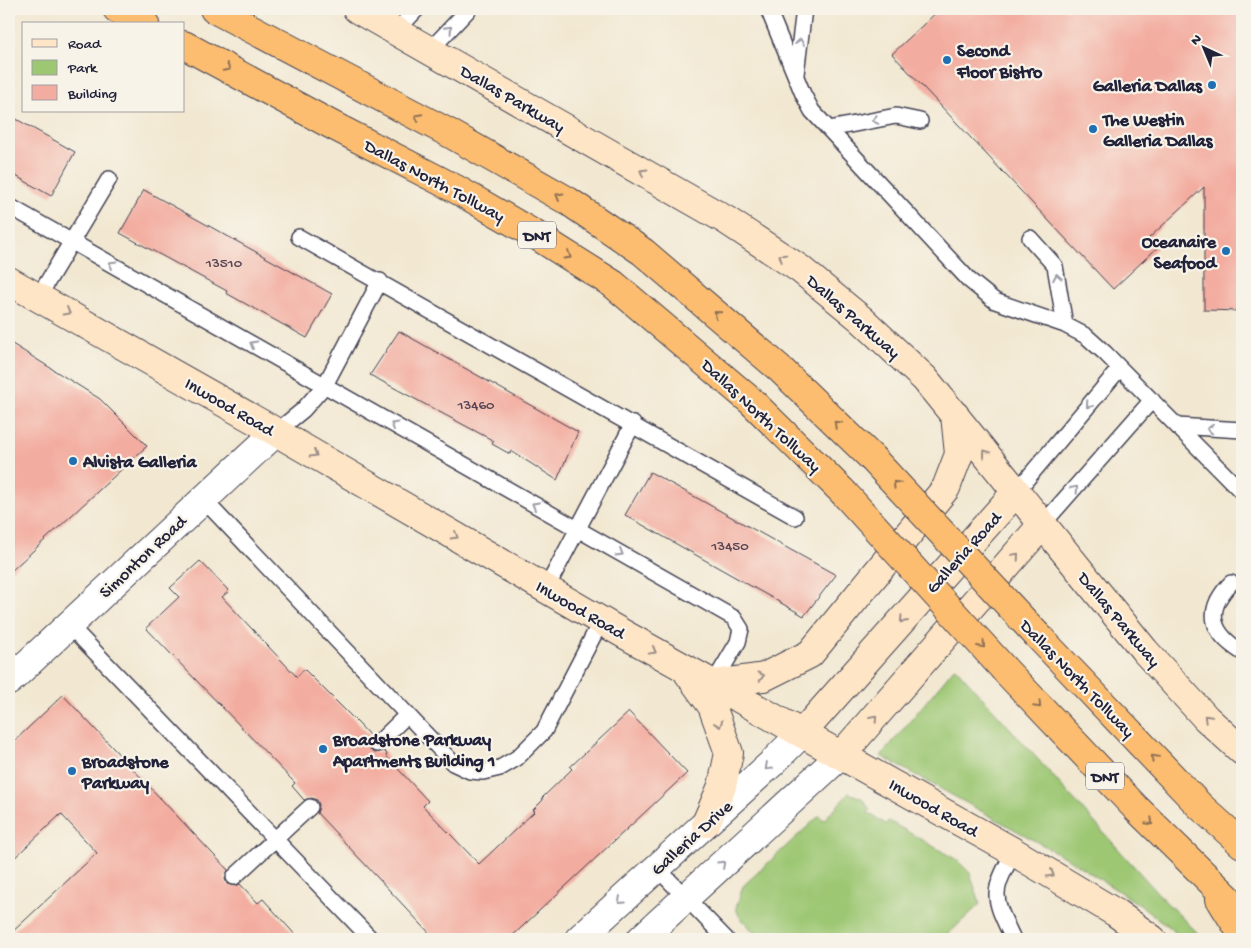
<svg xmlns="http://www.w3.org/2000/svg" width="1251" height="948" viewBox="0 0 1251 948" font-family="'Gochi Hand',sans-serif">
  <rect width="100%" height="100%" fill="#f7f3e8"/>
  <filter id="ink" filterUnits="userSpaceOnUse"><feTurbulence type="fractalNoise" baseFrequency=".02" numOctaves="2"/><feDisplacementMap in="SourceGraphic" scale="10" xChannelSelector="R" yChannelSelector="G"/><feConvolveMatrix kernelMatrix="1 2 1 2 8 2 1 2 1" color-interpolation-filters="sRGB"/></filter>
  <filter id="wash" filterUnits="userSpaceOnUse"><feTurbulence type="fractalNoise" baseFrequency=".0096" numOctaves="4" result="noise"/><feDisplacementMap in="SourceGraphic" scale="20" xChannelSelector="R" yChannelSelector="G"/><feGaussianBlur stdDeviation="1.12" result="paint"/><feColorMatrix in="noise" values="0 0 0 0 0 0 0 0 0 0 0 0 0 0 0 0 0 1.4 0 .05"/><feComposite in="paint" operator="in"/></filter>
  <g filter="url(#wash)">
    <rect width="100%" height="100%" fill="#f2e8d2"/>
    <!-- green -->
    <path fill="#9dc773" stroke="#607457" d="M955 667 1165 901 1204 939H1184L1143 907 1070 860 881 756Z
      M849 793 862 798 870 810 868 813 886 824 889 821 957 860 970 873 980 904 943 939H760L739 916 736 908 743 886 819 816 824 820Z"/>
    <g id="blocks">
      <!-- building -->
      <path fill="#f3ada0" d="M940 9H1242V311L1204 310V187L1149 238 1158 247 1113 289 892 54Z
        M9 115 75 152 51 196 9 172Z
        M144 190 332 294 307 338 226 293 227 291 120 233Z
        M399 331 578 432 557 480 511 451 510 454 492 444 494 441 370 375Z
        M9 342 100 399 147 446 9 573Z
        M650 472 836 575 804 616 625 515Z
        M200 561 229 591 222 597 297 677 304 669 358 723 371 737 368 742 370 750 375 753 384 751 387 754 386 756 428 801 423 806 479 864 535 811 533 810 543 800 542 798 572 769 570 767 629 712 687 773 509 939H435L317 813 319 805 317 800 312 798 304 800 292 786 295 783 146 628 179 597 170 588Z
        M63 695 228 870 225 879 227 884 236 886 240 884 258 903 263 899 299 939H9V935L97 853 61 814 9 863V746Z"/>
    </g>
  </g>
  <g filter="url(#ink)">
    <use href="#blocks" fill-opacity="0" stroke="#414052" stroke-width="1"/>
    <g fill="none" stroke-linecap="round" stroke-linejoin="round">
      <defs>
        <path id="lane" d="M768 9 803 94 812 111 969 280 995 301 1065 325 1086 336 1105 353 1242 492
          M396 31 417 9
          M430 50 469 9
          M796 74 804 9
          M829 129 896 116 920 121
          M9 206 734 618 741 629 738 642 713 684
          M299 237 795 517
          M1030 238 1055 266 1065 325
          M39 296 109 179
          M1177 426 1242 430
          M276 432 303 410 325 385 380 281
          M1016 492 1120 368
          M203 499 453 763 470 771 483 772 500 768 517 758 544 731 601 621
          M1042 525 1152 400
          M1231 583C1204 611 1211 633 1242 652
          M546 589 633 424
          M69 625 371 939
          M377 744 407 715
          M657 868 726 939
          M234 877 310 807
          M1013 939C993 896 990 895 1014 852"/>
        <path id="street" d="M9 681 276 432
          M579 939 771 764 802 733
          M641 939 842 754"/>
        <path id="secondary" d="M357 9 726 220 800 269 861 319 925 379 1145 651 1206 718 1242 751
          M9 281 276 432 622 633 1014 852 1116 913 1152 939
          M688 673 712 706 729 753 722 786 706 823
          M713 684 764 677 810 654 946 488 959 454 955 415
          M802 733 1016 492
          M842 754 1042 525"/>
        <path id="highway" d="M117 9 145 24
          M214 9 449 133 568 201 643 252 779 368 872 458
          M184 45 330 124 454 188 534 234 613 284 752 402 843 492
          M1037 635 1200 806 1242 844
          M1004 669 1136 808 1242 912
          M1220 899 1242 934"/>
      </defs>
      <!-- lane casing -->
      <use href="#lane" stroke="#414052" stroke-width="18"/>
      <!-- street casing -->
      <use href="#street" stroke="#414052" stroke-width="30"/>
      <!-- secondary casing -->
      <use href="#secondary" stroke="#414052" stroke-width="30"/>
      <!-- highway casing -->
      <use href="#highway" stroke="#414052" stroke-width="30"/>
      <!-- lane -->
      <use href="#lane" stroke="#fff" stroke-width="15"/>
      <!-- street -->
      <use href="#street" stroke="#fff" stroke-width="28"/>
      <!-- secondary -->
      <use href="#secondary" stroke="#fee5c5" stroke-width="28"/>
      <!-- highway -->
      <use href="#highway" stroke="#fcbd6f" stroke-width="28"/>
      <defs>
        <path id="highway-bridge" d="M872 458 1037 635
          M843 492 1004 669"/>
      </defs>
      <!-- highway-bridge casing -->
      <use href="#highway-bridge" stroke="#414052" stroke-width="30" stroke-linecap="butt"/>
      <!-- highway-bridge -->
      <use href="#highway-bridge" stroke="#fcbd6f" stroke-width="28"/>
    </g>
    <!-- one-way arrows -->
    <defs><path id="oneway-chevron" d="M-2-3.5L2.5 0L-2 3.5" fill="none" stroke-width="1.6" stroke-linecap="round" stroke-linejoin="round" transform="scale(1.25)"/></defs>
    <g stroke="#9c9ca7">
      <use href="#oneway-chevron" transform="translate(449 29) rotate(-47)"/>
      <use href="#oneway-chevron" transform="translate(800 42) rotate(-83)"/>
      <use href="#oneway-chevron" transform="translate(875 120) rotate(169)"/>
      <use href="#oneway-chevron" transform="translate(112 264) rotate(-150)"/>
      <use href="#oneway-chevron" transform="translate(1057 277) rotate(-100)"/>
      <use href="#oneway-chevron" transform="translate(253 344) rotate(-150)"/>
      <use href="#oneway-chevron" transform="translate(1089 405) rotate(130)"/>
      <use href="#oneway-chevron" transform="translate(394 425) rotate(-150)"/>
      <use href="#oneway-chevron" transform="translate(1210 429) rotate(-175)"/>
      <use href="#oneway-chevron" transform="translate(1075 489) rotate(-49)"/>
      <use href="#oneway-chevron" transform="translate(535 505) rotate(-150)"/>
      <use href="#oneway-chevron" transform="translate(620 553) rotate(30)"/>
      <use href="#oneway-chevron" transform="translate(768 767) rotate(137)"/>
      <use href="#oneway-chevron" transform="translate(722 864) rotate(-43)"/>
      <use href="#oneway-chevron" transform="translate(621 901) rotate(138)"/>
    </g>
    <g stroke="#8f7055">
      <use href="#oneway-chevron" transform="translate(227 68) rotate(28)"/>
      <use href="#oneway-chevron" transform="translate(418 117) rotate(-153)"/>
      <use href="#oneway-chevron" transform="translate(559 196) rotate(-150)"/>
      <use href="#oneway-chevron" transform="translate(568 256) rotate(32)"/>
      <use href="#oneway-chevron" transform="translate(717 314) rotate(-139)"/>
      <use href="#oneway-chevron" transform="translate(837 424) rotate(-136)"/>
      <use href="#oneway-chevron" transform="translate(896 484) rotate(-133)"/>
      <use href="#oneway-chevron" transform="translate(982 645) rotate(48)"/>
      <use href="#oneway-chevron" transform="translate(1038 705) rotate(46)"/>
      <use href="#oneway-chevron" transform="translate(1154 758) rotate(-134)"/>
      <use href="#oneway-chevron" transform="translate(1150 822) rotate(45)"/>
    </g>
    <g stroke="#9b8d87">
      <use href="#oneway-chevron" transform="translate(643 172) rotate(-150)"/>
      <use href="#oneway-chevron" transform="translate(782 257) rotate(-146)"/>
      <use href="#oneway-chevron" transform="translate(67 312) rotate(30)"/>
      <use href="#oneway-chevron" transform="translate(986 453) rotate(-127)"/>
      <use href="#oneway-chevron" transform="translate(314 454) rotate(30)"/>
      <use href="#oneway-chevron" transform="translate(455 536) rotate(30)"/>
      <use href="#oneway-chevron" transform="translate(1016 556) rotate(-49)"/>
      <use href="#oneway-chevron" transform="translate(903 620) rotate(132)"/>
      <use href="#oneway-chevron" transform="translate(653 651) rotate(29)"/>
      <use href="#oneway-chevron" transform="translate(761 676) rotate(-15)"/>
      <use href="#oneway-chevron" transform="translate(874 718) rotate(-49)"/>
      <use href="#oneway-chevron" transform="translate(1207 718) rotate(-135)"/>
      <use href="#oneway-chevron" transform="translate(719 724) rotate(70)"/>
      <use href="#oneway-chevron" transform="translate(1051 874) rotate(31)"/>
    </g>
  </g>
  <!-- markers -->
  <g fill="#1f6fb2" stroke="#f7f3e8" stroke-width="2">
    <circle cx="947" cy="60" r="5"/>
    <circle cx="1212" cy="85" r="5"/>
    <circle cx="1093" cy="129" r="5"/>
    <circle cx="1226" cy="251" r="5"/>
    <circle cx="73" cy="461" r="5"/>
    <circle cx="323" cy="749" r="5"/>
    <circle cx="72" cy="771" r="5"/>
  </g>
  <g text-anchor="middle" stroke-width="4.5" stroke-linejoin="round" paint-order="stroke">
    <!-- number labels -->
    <g font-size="15" fill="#564554">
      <text x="224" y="267">13510</text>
      <text x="476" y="409">13460</text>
      <text x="730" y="550">13450</text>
    </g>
    <!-- shield labels -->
    <g fill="#f7f3e8" stroke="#62616f" stroke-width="1">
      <rect x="518" y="221.5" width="38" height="27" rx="4"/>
      <rect x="1086" y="762.5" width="38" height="27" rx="4"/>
    </g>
    <g font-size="16" font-weight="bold" fill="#22223b">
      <text x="537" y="241">DNT</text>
      <text x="1105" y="782">DNT</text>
    </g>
    <!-- poi labels -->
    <g font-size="18" font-weight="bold" fill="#22223b" stroke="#f7f3e8" text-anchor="start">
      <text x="957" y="56">Second<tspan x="957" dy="21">Floor Bistro</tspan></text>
      <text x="1202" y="91" text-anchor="end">Galleria Dallas</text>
      <text x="1103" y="125">The Westin<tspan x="1103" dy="21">Galleria Dallas</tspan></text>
      <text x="1216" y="247" text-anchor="end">Oceanaire<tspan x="1216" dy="21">Seafood</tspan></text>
      <text x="83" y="467">Alvista Galleria</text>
      <text x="333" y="745">Broadstone Parkway<tspan x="333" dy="21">Apartments Building 1</tspan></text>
      <text x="82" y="767">Broadstone<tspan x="82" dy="21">Parkway</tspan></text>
    </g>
    <!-- street labels -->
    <g font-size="18" fill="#22223b" stroke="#f7f3e8">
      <text transform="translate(513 98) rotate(30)" y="6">Dallas Parkway</text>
      <text transform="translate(435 180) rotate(28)" y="6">Dallas North Tollway</text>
      <text transform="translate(854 316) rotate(41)" y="6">Dallas Parkway</text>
      <text transform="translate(230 406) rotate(30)" y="6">Inwood Road</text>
      <text transform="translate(762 415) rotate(43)" y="6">Dallas North Tollway</text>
      <text transform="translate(963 552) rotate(-48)" y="6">Galleria Road</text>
      <text transform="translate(142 556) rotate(-43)" y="6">Simonton Road</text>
      <text transform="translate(581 609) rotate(30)" y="6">Inwood Road</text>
      <text transform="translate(1120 619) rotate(50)" y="6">Dallas Parkway</text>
      <text transform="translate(1078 678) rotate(46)" y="6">Dallas North Tollway</text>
      <text transform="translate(934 807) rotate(30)" y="6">Inwood Road</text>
      <text transform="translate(691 837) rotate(-42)" y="6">Galleria Drive</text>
    </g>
  </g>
  <!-- margin -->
  <rect width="1251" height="948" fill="none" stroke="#f7f3e8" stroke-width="30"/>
  <!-- legend -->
  <rect x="22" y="22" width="162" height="90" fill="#f7f3e8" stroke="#a29fa3"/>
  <rect x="32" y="39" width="25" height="8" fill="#fee5c5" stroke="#a29fa3"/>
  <text x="68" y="48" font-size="15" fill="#22223b">Road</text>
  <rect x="32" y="60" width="25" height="15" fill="#9dc773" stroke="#a29fa3"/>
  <text x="68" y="72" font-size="15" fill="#22223b">Park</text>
  <rect x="32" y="85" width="25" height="15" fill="#f3ada0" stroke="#a29fa3"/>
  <text x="68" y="98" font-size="15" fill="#22223b">Building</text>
  <!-- north arrow -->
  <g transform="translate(1204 48) rotate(316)" stroke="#f7f3e8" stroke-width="4" paint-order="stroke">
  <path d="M0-4L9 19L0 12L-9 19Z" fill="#22223b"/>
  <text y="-8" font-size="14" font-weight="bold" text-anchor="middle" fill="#22223b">N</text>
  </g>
</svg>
